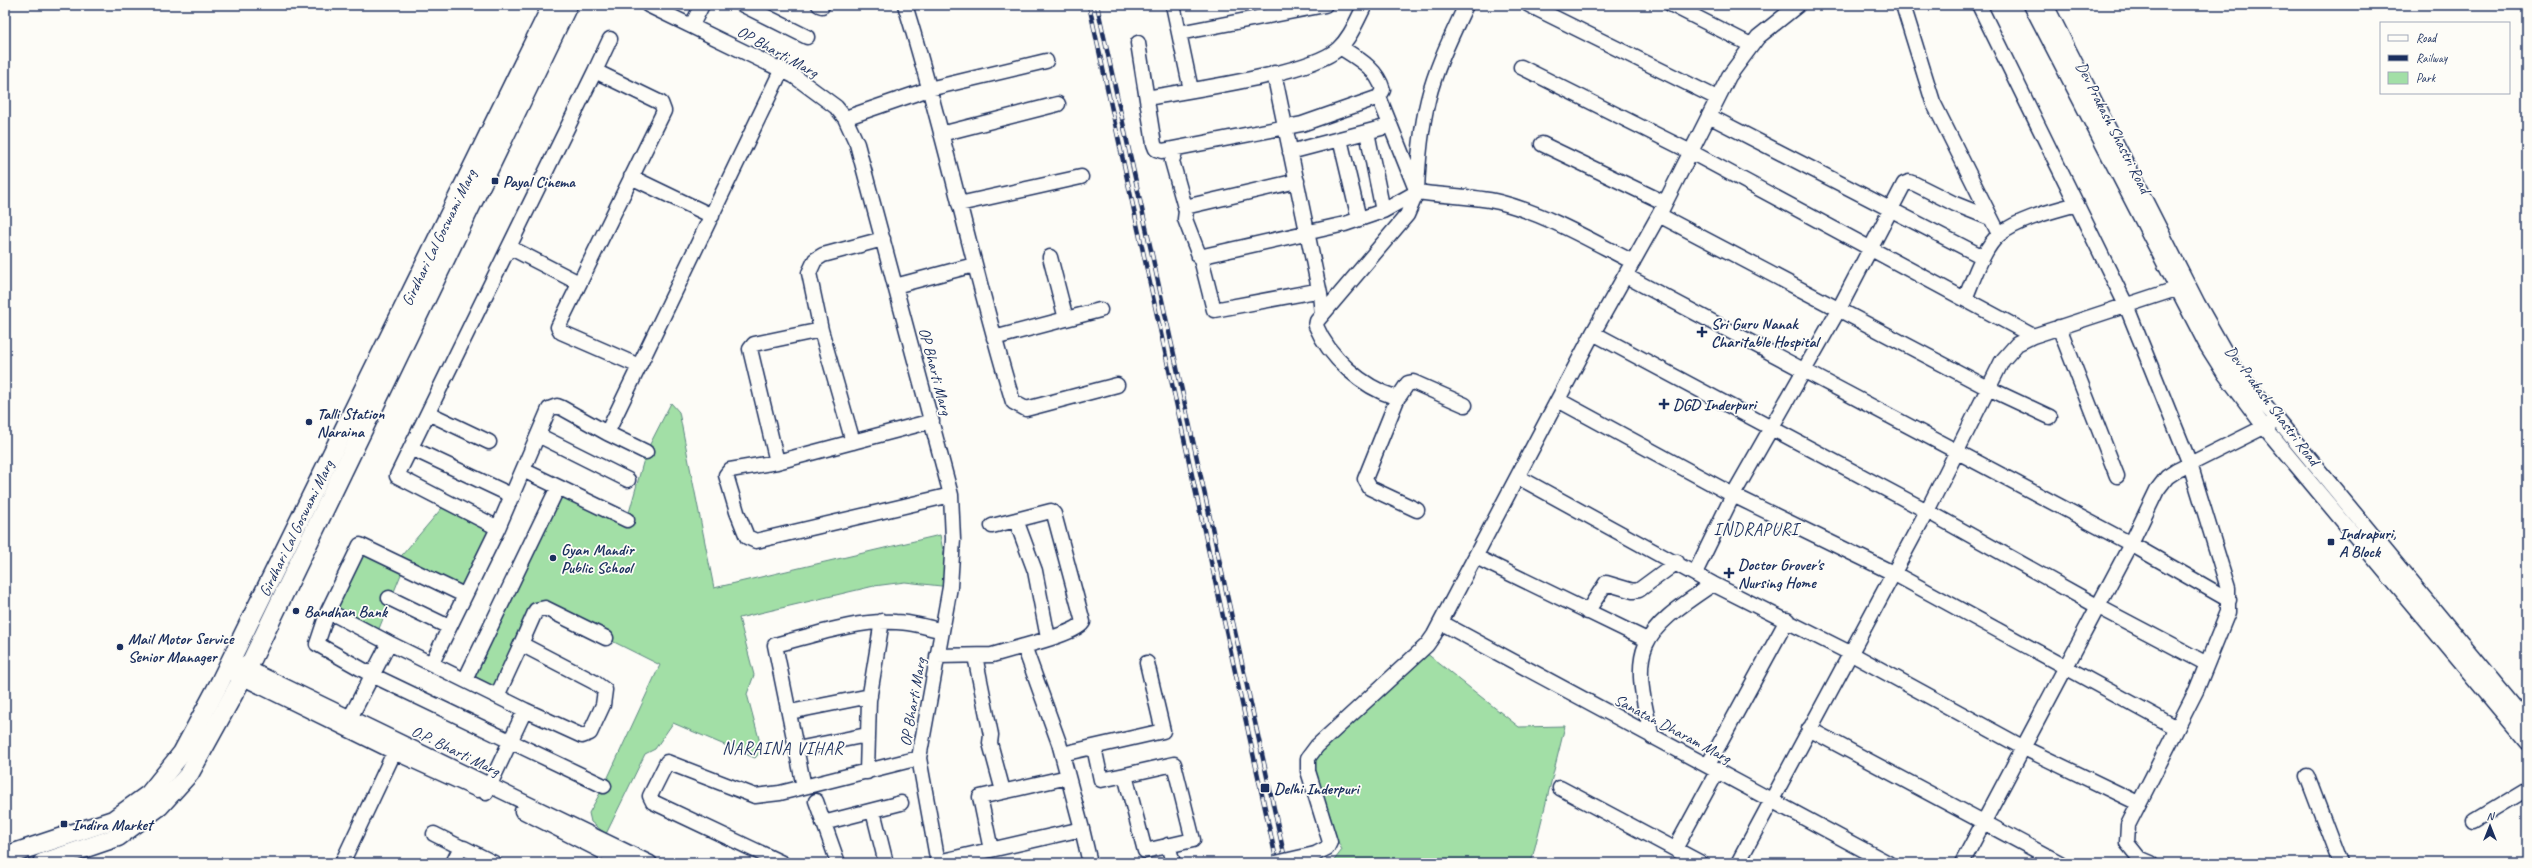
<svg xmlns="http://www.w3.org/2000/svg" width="2532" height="868" viewBox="0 0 2532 868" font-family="Caveat,sans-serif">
  <rect width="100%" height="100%" fill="#fdfcf7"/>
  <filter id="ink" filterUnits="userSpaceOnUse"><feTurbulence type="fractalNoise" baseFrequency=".025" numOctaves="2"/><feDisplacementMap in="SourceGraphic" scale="8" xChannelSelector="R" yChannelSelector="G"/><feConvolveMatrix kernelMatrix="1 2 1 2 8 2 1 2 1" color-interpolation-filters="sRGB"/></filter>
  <g filter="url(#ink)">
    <!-- green -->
    <path fill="#a2dfa6" stroke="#5e8782" d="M671 403 679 412 714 588 940 535 950 587 905 582 874 586 739 618 754 675 747 694 762 750 755 758 673 723 655 749 645 754 606 834 591 822 589 813 604 786 660 665 606 638 541 609 497 696 465 680 558 487 627 520 646 452Z
      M447 502 498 528 464 595 404 567 376 636 328 611 358 545 397 561Z
      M1416 645 1519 727 1565 726 1531 863H1332L1342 850 1304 773V756Z"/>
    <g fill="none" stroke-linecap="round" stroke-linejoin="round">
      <defs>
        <path id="minor" d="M648 5 794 76 836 107 845 118 857 144 951 495 953 539 950 587 919 758 938 863
          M743 5 807 37
          M819 5 822 6
          M905 5C946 136 973 271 1013 402L1026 409 1117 385
          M1173 5 1179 33 1325 5
          M1466 5C1452 35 1436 67 1428 100 1421 129 1418 162 1417 192 1444 196 1473 196 1499 202 1546 214 1590 240 1633 262
          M1529 5 1717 98
          M1672 5 1751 45
          M1903 5 1933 102 1999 234
          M1979 5 2126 305 2190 464 2228 588V612L2196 691 2128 825 2127 843 2139 858 2151 863
          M2031 5 2207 346 2224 373 2265 428 2527 742
          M2046 5 2198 304 2233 366 2527 722
          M692 25 702 5
          M1179 33 1191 90
          M610 39 595 71 661 103 664 111 558 327 561 332 639 366
          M1138 43 1154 144 1156 149 1162 151 1302 124 1379 97 1383 90C1377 68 1357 58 1340 47
          M1521 67 1691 152 2033 336
          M595 71 397 476 498 528 549 409 557 406 562 408 607 433
          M1274 73 1320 294
          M1379 97 1417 192 1407 215 1317 321 1316 326C1329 357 1362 387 1395 397L1400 395 1408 383 1413 382 1465 405
          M1147 98C1189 90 1310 74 1338 49 1351 37 1357 20 1365 5
          M1709 116 1983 257
          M845 118 929 89 1046 61
          M1367 132 1383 211
          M941 134 1058 104
          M1340 139 1359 219
          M1542 144 1665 203
          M1176 149 1172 161 1186 211 1185 219 1202 263 1214 310 1316 291 1320 294 1322 315
          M1290 152 1389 126
          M631 177 712 216
          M959 204 1081 177
          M1185 207 1297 181
          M1659 215 1988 388 2050 417
          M509 247 579 283
          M1050 257 1066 319
          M1199 257 1345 224 1383 211 1417 192
          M1626 276 2131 544 2229 600
          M895 286 974 265
          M1965 299C1973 280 1984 246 2000 234 2021 218 2053 211 2077 204
          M2059 327 2117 476
          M1593 333 1927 511 2097 606 2207 664
          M994 338 1100 310
          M1398 397 1365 479 1370 488 1417 510
          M1558 400 1733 495 1893 573 2177 728
          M428 413 489 442
          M932 421 777 462 730 470 726 475 737 512 747 537 756 541 951 495
          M538 435 628 480
          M853 442 821 330 809 273 815 260 823 255 883 239
          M411 448 513 496
          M646 452 607 433 782 69
          M777 462 750 349 754 344 821 330
          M523 470 627 520
          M1518 477 1713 584 1850 653 2022 747 2138 803
          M992 526 1016 520
          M1476 557 1647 640
          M1695 573 1733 495 1839 309 1904 184 1909 182 1915 184 1955 204 1990 218
          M464 595 360 545 328 611 317 644 372 675 604 786
          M389 598 449 627
          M328 611 389 643 525 710
          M1587 612 1606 583 1633 591 1639 590 1677 562
          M1442 623 1888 863
          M1024 646C1035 643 1080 631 1083 622L1054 514 1051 511 1016 520 1035 571 1048 638
          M937 656 992 655 1024 646 1059 743 1082 829 938 862
          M975 656 991 735 990 743 1003 791
          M432 663 498 528
          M239 664 650 863
          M233 673 394 752 478 790
          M465 680 558 487
          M497 696 521 644
          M790 712 870 696
          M350 718 389 643
          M1809 729 2060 863
          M1652 737C1629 646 1638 634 1713 584
          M1094 747 1101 780 1125 775
          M797 749 867 735
          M1062 754 1163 731 1147 663
          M1174 764 1193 840 1145 851 1125 775Z
          M1708 765 1787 620
          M867 772 869 700 882 621
          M2307 776 2340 863
          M804 787 775 645C814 635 856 620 896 622 911 622 927 627 942 631
          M1560 788 1701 863
          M486 793 525 710 582 736 590 733 603 705 605 690 594 682 521 644 536 610 545 608 606 638
          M816 801 838 863
          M522 811 625 863
          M873 811 886 863
          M2474 821 2527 789
          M823 823 901 803
          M1082 829 1090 863
          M434 834 462 848
          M1168 845 1173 863
          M1675 849 1718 770
          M991 850 980 797 1068 777
          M1315 854 1327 848 1330 842 1308 771V758L1317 746 1427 645 1434 635 1593 333 1659 215 1729 76 1758 37 1798 5
          M342 863 398 744
          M453 863 460 849 464 848 494 863
          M782 863 653 802 650 796 667 762 755 796 780 793 919 758
          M1738 863 1927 511 2002 361 2017 344 2033 336 2176 289
          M1962 863 2131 544 2157 490 2167 477 2176 471 2272 423"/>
        <g id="major">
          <path id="s1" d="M5 856 113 820 149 794 182 753 220 682 552 5"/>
          <path d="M42 863 118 837 160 806 190 773 248 668 568 5"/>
        </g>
      </defs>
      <!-- minor casing -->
      <use href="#minor" stroke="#1b2f5e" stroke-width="17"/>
      <!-- major casing -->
      <use href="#major" stroke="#1b2f5e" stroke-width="21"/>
      <!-- minor -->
      <use href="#minor" stroke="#fdfcf7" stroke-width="14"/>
      <!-- major -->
      <use href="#major" stroke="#fdfcf7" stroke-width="18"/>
      <defs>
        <path id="rail" d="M1089 5 1277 863
          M1097 5 1286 863"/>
      </defs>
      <!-- rail casing -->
      <use href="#rail" stroke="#1b2f5e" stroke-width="4.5"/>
      <!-- rail -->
      <use href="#rail" stroke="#fdfcf7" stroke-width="3" stroke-dasharray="9" stroke-linecap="butt"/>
      <defs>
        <path id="minor-bridge" d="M1276 863 1315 854"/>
      </defs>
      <!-- minor-bridge casing -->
      <use href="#minor-bridge" stroke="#1b2f5e" stroke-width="17" stroke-linecap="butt"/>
      <!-- minor-bridge -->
      <use href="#minor-bridge" stroke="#fdfcf7" stroke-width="14"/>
    </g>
  </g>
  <!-- markers -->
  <g fill="#1b2f5e" stroke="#fdfcf7" stroke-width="1.5">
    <rect x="491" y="177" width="8" height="8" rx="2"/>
    <path d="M1700 326h4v4h4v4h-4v4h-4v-4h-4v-4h4z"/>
    <path d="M1662 398h4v4h4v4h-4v4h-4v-4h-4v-4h4z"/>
    <circle cx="309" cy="422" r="4"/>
    <rect x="2327" y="538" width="8" height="8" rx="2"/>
    <circle cx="553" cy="558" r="4"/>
    <path d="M1727 567h4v4h4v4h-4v4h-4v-4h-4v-4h4z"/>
    <circle cx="296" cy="611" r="4"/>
    <circle cx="120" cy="647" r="4"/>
    <rect x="1260" y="783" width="10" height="10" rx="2"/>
    <rect x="60" y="820" width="8" height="8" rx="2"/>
  </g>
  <g text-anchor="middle" stroke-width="3.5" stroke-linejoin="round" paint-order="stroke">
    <!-- street labels -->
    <g font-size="16" fill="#1b2f5e" stroke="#fdfcf7">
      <text transform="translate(778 51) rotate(29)" y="6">OP Bharti Marg</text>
      <text transform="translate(2114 127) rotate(63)" y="6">Dev Prakash Shastri Road</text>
      <text dy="6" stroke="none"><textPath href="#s1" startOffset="787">Girdhari Lal Goswami Marg</textPath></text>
      <text transform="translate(936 371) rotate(75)" y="6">OP Bharti Marg</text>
      <text transform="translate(2273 405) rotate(53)" y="6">Dev Prakash Shastri Road</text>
      <text dy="6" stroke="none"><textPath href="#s1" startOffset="463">Girdhari Lal Goswami Marg</textPath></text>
      <text transform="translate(912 702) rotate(-80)" y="6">OP Bharti Marg</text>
      <text transform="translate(1673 728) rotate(28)" y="6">Sanatan Dharam Marg</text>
      <text transform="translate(456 750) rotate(26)" y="6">O.P. Bharti Marg</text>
    </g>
    <!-- poi labels -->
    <g font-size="16" font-weight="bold" fill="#1b2f5e" stroke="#fdfcf7" text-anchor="start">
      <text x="503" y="187">Payal Cinema</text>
      <text x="1711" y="329">Sri Guru Nanak<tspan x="1711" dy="18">Charitable Hospital</tspan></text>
      <text x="1673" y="410">DGD Inderpuri</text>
      <text x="317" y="419">Talli Station<tspan x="317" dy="18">Naraina</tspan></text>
      <text x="2339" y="539">Indrapuri,<tspan x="2339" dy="18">A Block</tspan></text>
      <text x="561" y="555">Gyan Mandir<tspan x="561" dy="18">Public School</tspan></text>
      <text x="1738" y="570">Doctor Grover's<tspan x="1738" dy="18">Nursing Home</tspan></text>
      <text x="304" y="617">Bandhan Bank</text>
      <text x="128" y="644">Mail Motor Service<tspan x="128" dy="18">Senior Manager</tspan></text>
      <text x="1274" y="794">Delhi Inderpuri</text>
      <text x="72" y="830">Indira Market</text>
    </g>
    <!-- neighbourhood labels -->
    <g font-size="17" letter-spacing="1" fill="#1b2f5e" stroke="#fdfcf7">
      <text x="1756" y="535">INDRAPURI</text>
      <text x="783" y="754">NARAINA VIHAR</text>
    </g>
  </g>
  <!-- margin -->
  <rect width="2532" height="868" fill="none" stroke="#fdfcf7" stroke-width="20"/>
  <rect x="10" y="10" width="2512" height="848" fill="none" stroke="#1b2f5e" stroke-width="1.5" filter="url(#ink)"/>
  <!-- legend -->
  <rect x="2380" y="22" width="130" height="72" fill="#fdfcf7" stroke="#a3aaba"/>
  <rect x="2388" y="35" width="20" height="6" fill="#fdfcf7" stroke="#a3aaba"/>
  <text x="2416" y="42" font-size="12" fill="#1b2f5e">Road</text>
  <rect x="2388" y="55" width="20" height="6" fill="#1b2f5e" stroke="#a3aaba"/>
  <text x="2416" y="62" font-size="12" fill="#1b2f5e">Railway</text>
  <rect x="2388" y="72" width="20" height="12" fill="#a2dfa6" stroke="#a3aaba"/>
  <text x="2416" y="82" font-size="12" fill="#1b2f5e">Park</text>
  <!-- north arrow -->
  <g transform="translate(2490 826)" stroke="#fdfcf7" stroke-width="3" paint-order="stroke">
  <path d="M0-3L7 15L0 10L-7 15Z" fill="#1b2f5e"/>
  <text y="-6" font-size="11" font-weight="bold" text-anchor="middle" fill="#1b2f5e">N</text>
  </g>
</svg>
